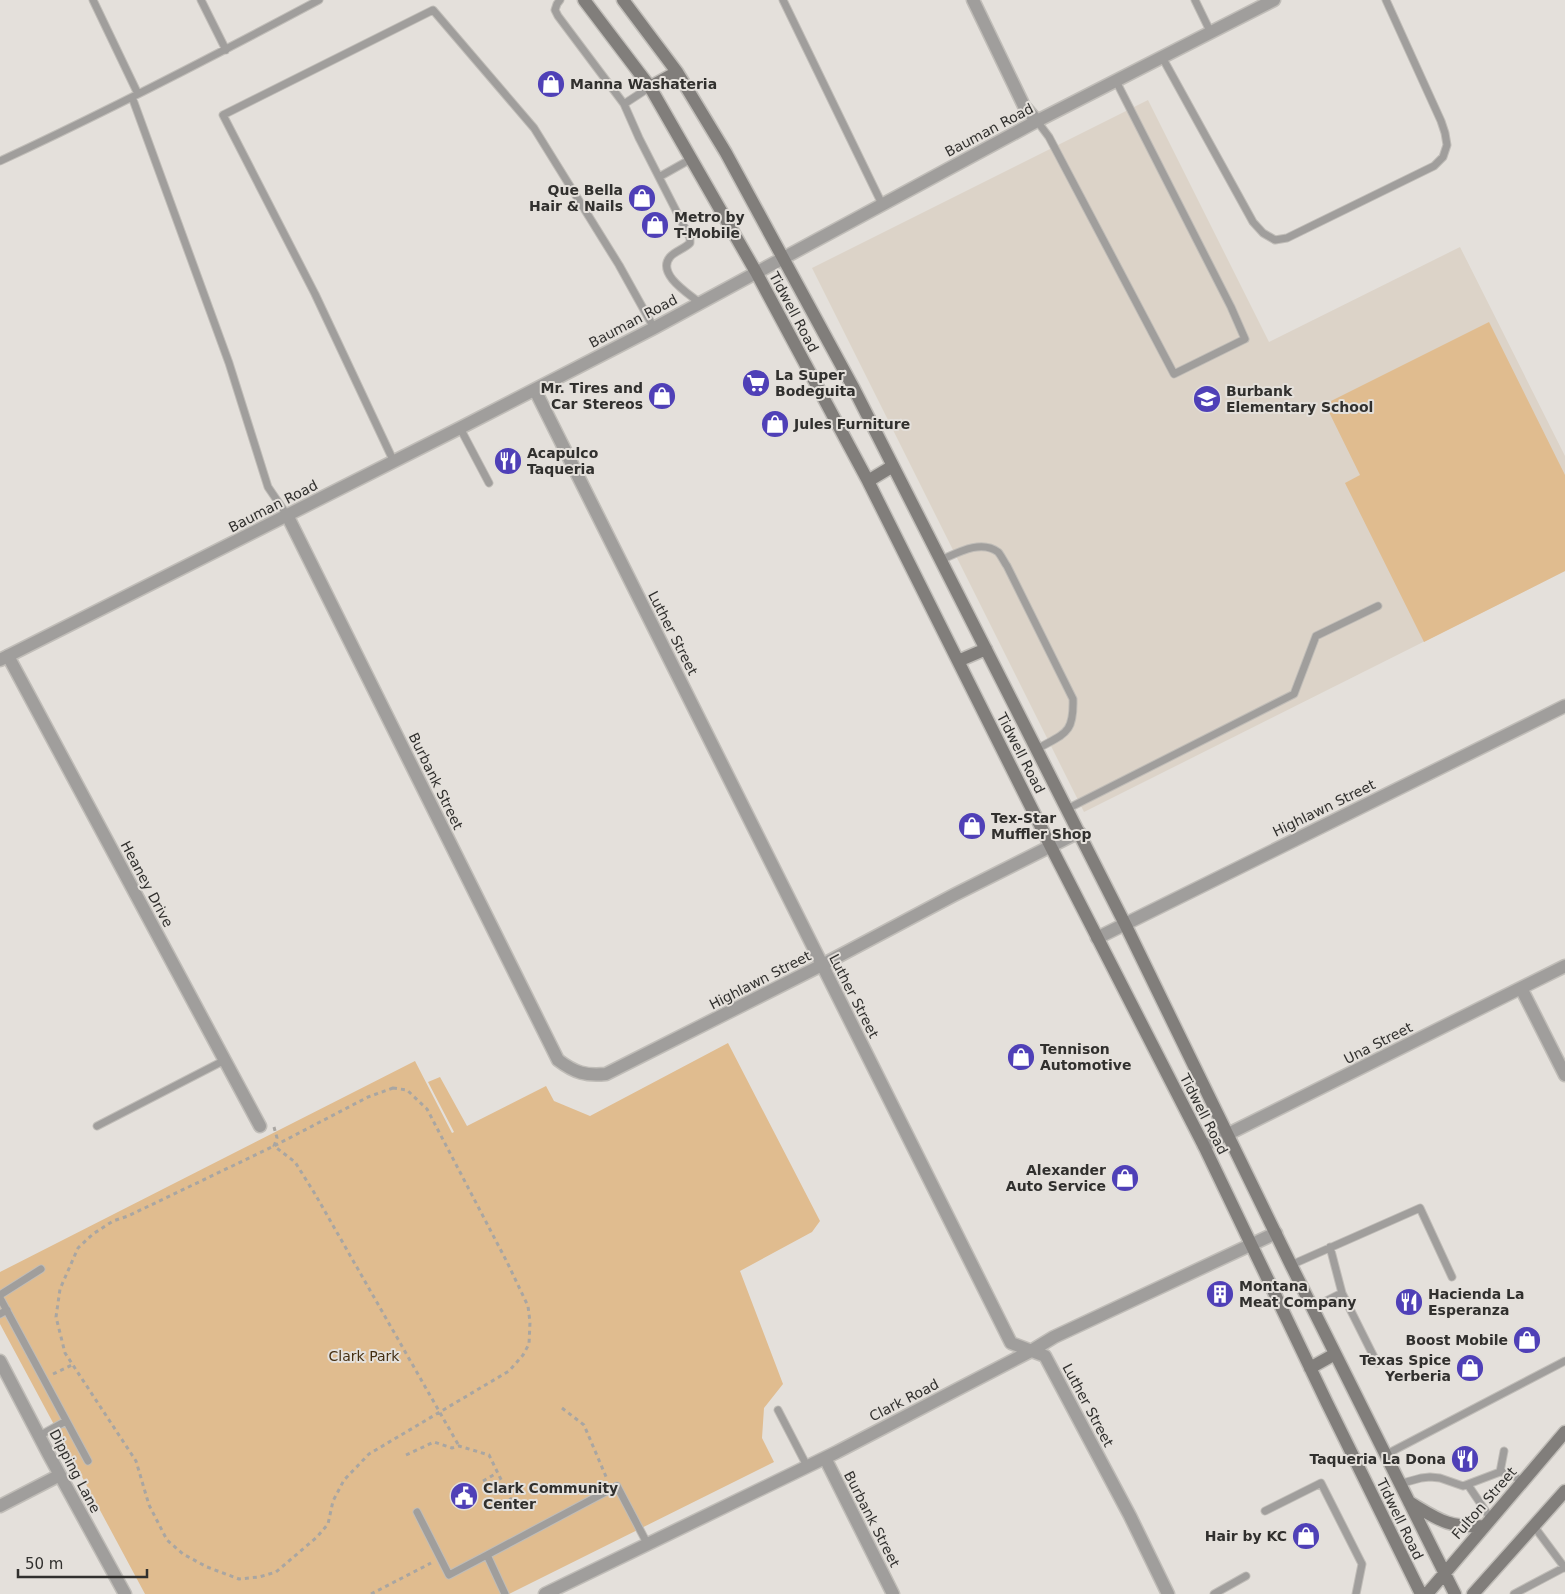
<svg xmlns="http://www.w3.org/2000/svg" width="1565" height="1594" viewBox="0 0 1565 1594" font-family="'DejaVu Sans',sans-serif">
  <rect width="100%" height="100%" fill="#e4e0db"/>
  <!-- built -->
  <path fill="#dcd3c8" d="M1148 100 1269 342 1460 247 1565 456V571L1084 812 812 268Z"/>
  <!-- green -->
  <path fill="#e0bc8f" d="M1489 322 1565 475V571L1424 642 1345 483 1360 475 1325 404Z
    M728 1043 820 1221 812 1232 740 1271 783 1384 764 1408 762 1438 774 1462 509 1594H145L0 1324V1272L415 1061 452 1133 454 1132 428 1082 440 1077 467 1126 546 1086 554 1101 590 1116Z"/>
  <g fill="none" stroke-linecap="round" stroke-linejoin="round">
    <defs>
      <path id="service" d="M93 0 138 94
        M201 0 226 50
        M560 0 557 4 555 10 558 16 624 104 639 138 690 238V243C684 249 675 251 670 257 656 274 689 294 700 303
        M783 0 882 204
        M1195 0 1211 33
        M1162 57 1253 222 1263 233 1275 240 1287 238 1434 166 1443 157 1447 145 1445 133 1441 121 1386 0
        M132 97 229 363 268 487 287 515
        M624 104 650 87
        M1037 121 1049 137 1174 374 1245 339 1231 307 1116 81
        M0 161C108 111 214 56 319 0
        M659 177 691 159
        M460 428 489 483
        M394 462 315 294 223 115 433 10 534 128 619 265 654 328
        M941 560C957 553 981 539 998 552 1001 555 1004 562 1007 566L1073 699C1074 734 1065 733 1037 749
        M1067 809 1294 694 1316 636 1378 606
        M97 1126 225 1060
        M1330 1247 1342 1293 1377 1363
        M1291 1265 1420 1208 1452 1277
        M0 1295 41 1269
        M0 1298 88 1461
        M1312 1308 1342 1293
        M0 1314 7 1310
        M778 1410 807 1466
        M39 1436 66 1421
        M1385 1455 1565 1361
        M1500 1472 1504 1451
        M1399 1484 1421 1478 1430 1477 1440 1478 1463 1486 1500 1472 1509 1473 1523 1482
        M1468 1485 1491 1519
        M1265 1511 1321 1483 1362 1564 1356 1594
        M417 1512 449 1575 487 1555
        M1533 1525 1565 1568
        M505 1594 487 1555 617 1486 648 1545
        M1214 1594 1246 1576
        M1514 1594 1565 1567"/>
      <path id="minor" d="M973 0 1024 106 1037 121
        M535 390 1011 1343 1045 1356 1130 1516 1168 1594
        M287 515 558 1060C575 1073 586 1076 606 1074L822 965 954 895 1079 832
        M8 656 260 1126
        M1097 938 1565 706
        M1521 988 1565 1075
        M1204 1146 1565 966
        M0 1361 49 1455 125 1594
        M825 1458 893 1594
        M0 1506 60 1475
        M545 1594 837 1452 1031 1351 1054 1337 1276 1233"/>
      <path id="tertiary" d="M0 660 460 428 654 328 1037 121 1274 0"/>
      <path id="secondary" d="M584 0 650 87 756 272 868 481 1051 847 1204 1146 1327 1403 1421 1594
        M623 0 677 72 726 153 853 387 1125 924 1291 1265 1455 1594
        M650 87 677 72
        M868 481 893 466
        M958 661 986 649
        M1310 1368 1335 1354
        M1409 1502C1439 1520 1448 1528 1485 1526
        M1427 1594 1565 1432
        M1473 1594 1565 1491"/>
    </defs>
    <!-- service casing -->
    <use href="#service" stroke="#c0bdb8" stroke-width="9"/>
    <!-- minor casing -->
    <use href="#minor" stroke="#c0bdb8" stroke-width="15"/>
    <!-- tertiary casing -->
    <use href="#tertiary" stroke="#c0bdb8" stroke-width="15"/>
    <!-- secondary casing -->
    <use href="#secondary" stroke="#c0bdb8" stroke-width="15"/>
    <!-- path -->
    <path stroke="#a9a6a2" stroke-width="3" stroke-dasharray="4 4" stroke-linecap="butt" d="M393 1088 407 1090 427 1109 507 1262 528 1306 530 1322 529 1344 523 1355 509 1371 369 1454 344 1480 333 1501 328 1524 317 1537 276 1572 259 1577 239 1579 207 1567 183 1554 167 1540 149 1505 136 1461 65 1353 56 1317 60 1289 78 1248 93 1234 113 1221 128 1216 274 1146 368 1097Z
      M274 1127 277 1138 274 1146 295 1162 315 1194 459 1446
      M53 1374 72 1365
      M562 1408 584 1425 607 1479
      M406 1455 434 1442 452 1448 459 1446 489 1455 514 1506
      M483 1481 497 1473
      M371 1594 431 1563"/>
    <!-- service -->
    <use href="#service" stroke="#a09e9c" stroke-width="7"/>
    <!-- minor -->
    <use href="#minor" stroke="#a09e9c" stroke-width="12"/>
    <!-- tertiary -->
    <use href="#tertiary" stroke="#a09e9c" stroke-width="12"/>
    <!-- secondary -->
    <use href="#secondary" stroke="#817e7b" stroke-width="12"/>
  </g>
  <!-- icons -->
  <defs>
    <symbol id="shop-disc" viewBox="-11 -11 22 22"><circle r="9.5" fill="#4f40b7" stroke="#e4e0db"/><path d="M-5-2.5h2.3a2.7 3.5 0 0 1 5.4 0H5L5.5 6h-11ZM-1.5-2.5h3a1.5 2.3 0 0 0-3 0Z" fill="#fff"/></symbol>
    <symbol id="supermarket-disc" viewBox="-11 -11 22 22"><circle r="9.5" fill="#4f40b7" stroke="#e4e0db"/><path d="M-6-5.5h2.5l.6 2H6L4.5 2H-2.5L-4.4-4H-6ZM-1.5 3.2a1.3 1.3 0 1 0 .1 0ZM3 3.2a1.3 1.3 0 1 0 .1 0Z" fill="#fff"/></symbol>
    <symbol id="school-disc" viewBox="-11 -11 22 22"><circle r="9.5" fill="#4f40b7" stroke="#e4e0db"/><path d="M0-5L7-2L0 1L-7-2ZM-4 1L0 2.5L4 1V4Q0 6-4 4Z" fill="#fff"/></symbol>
    <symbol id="restaurant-disc" viewBox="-11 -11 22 22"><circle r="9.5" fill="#4f40b7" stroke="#e4e0db"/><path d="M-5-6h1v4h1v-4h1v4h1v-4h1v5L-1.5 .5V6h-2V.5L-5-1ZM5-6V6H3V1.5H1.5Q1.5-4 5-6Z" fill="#fff"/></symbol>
    <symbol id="building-disc" viewBox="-11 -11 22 22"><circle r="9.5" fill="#4f40b7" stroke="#e4e0db"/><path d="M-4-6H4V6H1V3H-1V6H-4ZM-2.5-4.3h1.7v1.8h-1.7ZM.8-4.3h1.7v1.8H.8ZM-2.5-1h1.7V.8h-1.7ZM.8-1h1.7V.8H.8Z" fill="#fff"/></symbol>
    <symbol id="civic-disc" viewBox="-11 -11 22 22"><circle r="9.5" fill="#4f40b7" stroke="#e4e0db"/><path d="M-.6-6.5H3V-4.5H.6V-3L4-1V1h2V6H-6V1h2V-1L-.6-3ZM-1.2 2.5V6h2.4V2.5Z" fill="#fff"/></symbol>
  </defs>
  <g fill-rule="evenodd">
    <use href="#shop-disc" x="535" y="68" width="32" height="32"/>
    <use href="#shop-disc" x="626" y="182" width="32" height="32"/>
    <use href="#shop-disc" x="639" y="209" width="32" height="32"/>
    <use href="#supermarket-disc" x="740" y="367" width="32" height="32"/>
    <use href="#shop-disc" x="646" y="380" width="32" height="32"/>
    <use href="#school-disc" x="1191" y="383" width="32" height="32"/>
    <use href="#shop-disc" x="759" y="408" width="32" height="32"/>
    <use href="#restaurant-disc" x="492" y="445" width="32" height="32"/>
    <use href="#shop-disc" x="956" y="810" width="32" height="32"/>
    <use href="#shop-disc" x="1005" y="1041" width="32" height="32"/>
    <use href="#shop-disc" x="1109" y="1162" width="32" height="32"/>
    <use href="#building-disc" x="1204" y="1278" width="32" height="32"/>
    <use href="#restaurant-disc" x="1393" y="1286" width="32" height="32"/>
    <use href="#shop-disc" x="1511" y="1324" width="32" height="32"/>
    <use href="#shop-disc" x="1454" y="1352" width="32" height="32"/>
    <use href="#restaurant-disc" x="1449" y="1443" width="32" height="32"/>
    <use href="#civic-disc" x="448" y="1480" width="32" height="32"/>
    <use href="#shop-disc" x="1290" y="1520" width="32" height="32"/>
  </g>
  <g text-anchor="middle" stroke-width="4" stroke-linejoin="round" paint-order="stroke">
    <!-- poi labels -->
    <g font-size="14" font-weight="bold" fill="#31302e" stroke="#e4e0db" text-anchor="start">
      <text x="570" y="89">Manna Washateria</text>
      <text x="623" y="195" text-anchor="end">Que Bella<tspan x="623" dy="16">Hair &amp; Nails</tspan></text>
      <text x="674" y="222">Metro by<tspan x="674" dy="16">T-Mobile</tspan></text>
      <text x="775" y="380">La Super<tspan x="775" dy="16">Bodeguita</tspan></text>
      <text x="643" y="393" text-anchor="end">Mr. Tires and<tspan x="643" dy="16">Car Stereos</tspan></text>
      <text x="1226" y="396">Burbank<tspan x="1226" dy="16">Elementary School</tspan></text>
      <text x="794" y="429">Jules Furniture</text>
      <text x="527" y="458">Acapulco<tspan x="527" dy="16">Taqueria</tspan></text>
      <text x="991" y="823">Tex-Star<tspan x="991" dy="16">Muffler Shop</tspan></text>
      <text x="1040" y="1054">Tennison<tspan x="1040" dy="16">Automotive</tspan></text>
      <text x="1106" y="1175" text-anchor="end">Alexander<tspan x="1106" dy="16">Auto Service</tspan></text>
      <text x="1239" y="1291">Montana<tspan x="1239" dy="16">Meat Company</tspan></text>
      <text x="1428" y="1299">Hacienda La<tspan x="1428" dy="16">Esperanza</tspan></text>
      <text x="1508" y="1345" text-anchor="end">Boost Mobile</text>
      <text x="1451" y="1365" text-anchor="end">Texas Spice<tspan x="1451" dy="16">Yerberia</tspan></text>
      <text x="1446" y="1464" text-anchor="end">Taqueria La Dona</text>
      <text x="483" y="1493">Clark Community<tspan x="483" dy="16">Center</tspan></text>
      <text x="1287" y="1541" text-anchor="end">Hair by KC</text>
    </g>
    <!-- street labels -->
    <g font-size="14" fill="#31302e" stroke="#e4e0db">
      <text transform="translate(989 130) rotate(-28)" y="5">Bauman Road</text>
      <text transform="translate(794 312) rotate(62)" y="5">Tidwell Road</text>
      <text transform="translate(633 321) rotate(-28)" y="5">Bauman Road</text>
      <text transform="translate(273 506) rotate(-27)" y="5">Bauman Road</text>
      <text transform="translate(673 633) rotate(63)" y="5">Luther Street</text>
      <text transform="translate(1021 753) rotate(63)" y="5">Tidwell Road</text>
      <text transform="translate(436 781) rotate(64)" y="5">Burbank Street</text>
      <text transform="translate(1324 808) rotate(-26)" y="5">Highlawn Street</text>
      <text transform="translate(147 884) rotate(62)" y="5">Heaney Drive</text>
      <text transform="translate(760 980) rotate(-27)" y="5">Highlawn Street</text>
      <text transform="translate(854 996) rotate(63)" y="5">Luther Street</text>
      <text transform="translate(1378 1043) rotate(-27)" y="5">Una Street</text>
      <text transform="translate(1204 1114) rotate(63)" y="5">Tidwell Road</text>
      <text transform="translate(904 1400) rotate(-27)" y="5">Clark Road</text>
      <text transform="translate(1088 1405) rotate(62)" y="5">Luther Street</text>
      <text transform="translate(75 1471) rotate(62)" y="5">Dipping Lane</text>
      <text transform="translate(1484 1503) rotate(-49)" y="5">Fulton Street</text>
      <text transform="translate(872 1519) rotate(63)" y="5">Burbank Street</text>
      <text transform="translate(1400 1519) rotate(64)" y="5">Tidwell Road</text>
    </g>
    <!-- park labels -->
    <g font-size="14" fill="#442e11" stroke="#e4e0db">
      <text x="364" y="1361">Clark Park</text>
    </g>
  </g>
  <!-- scale -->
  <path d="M18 1569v8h129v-8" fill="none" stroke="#31302e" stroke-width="2.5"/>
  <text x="25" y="1569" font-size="15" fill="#31302e" stroke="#e4e0db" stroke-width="4" paint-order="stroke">50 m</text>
</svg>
